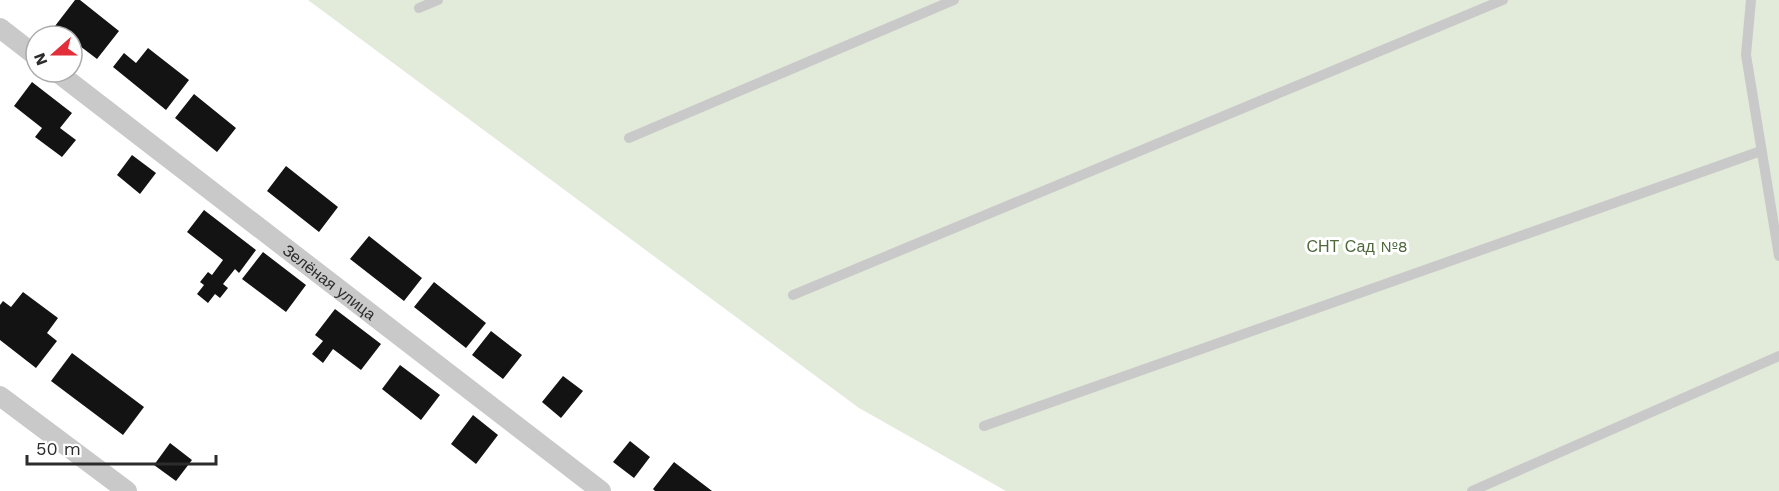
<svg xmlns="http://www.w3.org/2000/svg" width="1779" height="491" viewBox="0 0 1779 491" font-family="'Work Sans',sans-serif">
  <rect width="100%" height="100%" fill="#fff"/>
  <!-- green -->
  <path fill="#e2ead9" d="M308 0H1779V491H1006L859 408Z"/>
  <!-- building -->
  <path fill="#131313" d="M75 0H80L119 31 97 59 72 40V36H68L55 26Z
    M148 48 189 80 166 110 113 67 124 53 136 63Z
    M32 82 72 113 60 128 76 140 62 157 35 137 42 128 14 106Z
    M194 94 236 128 217 152 175 118Z
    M132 155 156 173 140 194 117 175Z
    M286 166 338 207 319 232 267 191Z
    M204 210 256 250 239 273 235 269 223 284 228 288 220 298 215 294 208 303 197 294 204 285 200 282 208 272 212 275 223 260 187 232Z
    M369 236 422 278 404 301 350 259Z
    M263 252 306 285 286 312 242 279Z
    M434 282 486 323 466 348 414 307Z
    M23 292 58 318 47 333 57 341 36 368 0 340V305L3 301 11 307Z
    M335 309 381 344 361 370 333 349 323 363 312 354 323 341 315 335Z
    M491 331 522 355 503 379 472 355Z
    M72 353 144 407 123 435 51 381Z
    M400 365 440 395 421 420 382 389Z
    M563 376 583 391 561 418 542 402Z
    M473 415 498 435 476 464 451 444Z
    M630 441 650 457 634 478 613 462Z
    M170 443 192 460 176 481 154 465Z
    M674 462 712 491H655L653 489Z"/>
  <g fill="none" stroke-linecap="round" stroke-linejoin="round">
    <!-- lane -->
    <path stroke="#c9c9c9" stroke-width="10" d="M1751 0 1746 55 1779 256
      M419 8 438 0
      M629 138 954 0
      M793 295 1503 0
      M984 426 1761 151
      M1472 491 1779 356"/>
    <!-- street -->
    <g stroke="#c9c9c9" stroke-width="20">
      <path d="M0 28 36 56"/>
      <path id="s1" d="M57 72 601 491"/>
      <path d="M0 396 127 491"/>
    </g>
  </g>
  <g text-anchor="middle" stroke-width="6" stroke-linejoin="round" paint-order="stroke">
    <!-- park labels -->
    <g font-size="16" fill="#4e673b" stroke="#fff">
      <text x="1357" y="252">СНТ Сад №8</text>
    </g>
    <!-- street labels -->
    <g font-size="16" fill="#2c2c2c" stroke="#fff">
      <text dy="6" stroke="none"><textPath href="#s1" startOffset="344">Зелёная улица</textPath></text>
    </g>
  </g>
  <!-- north arrow -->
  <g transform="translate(54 54) rotate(249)"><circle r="28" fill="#ffffff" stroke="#ababab" stroke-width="1.5"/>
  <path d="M0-4.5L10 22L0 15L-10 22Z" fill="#e22f39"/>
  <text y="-9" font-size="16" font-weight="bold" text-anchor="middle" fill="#2c2c2c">N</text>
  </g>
  <!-- scale -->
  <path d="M27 455v9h189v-9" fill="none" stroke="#2c2c2c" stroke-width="3"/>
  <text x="36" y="455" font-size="18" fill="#2c2c2c" stroke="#ffffff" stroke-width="4.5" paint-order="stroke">50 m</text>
</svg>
